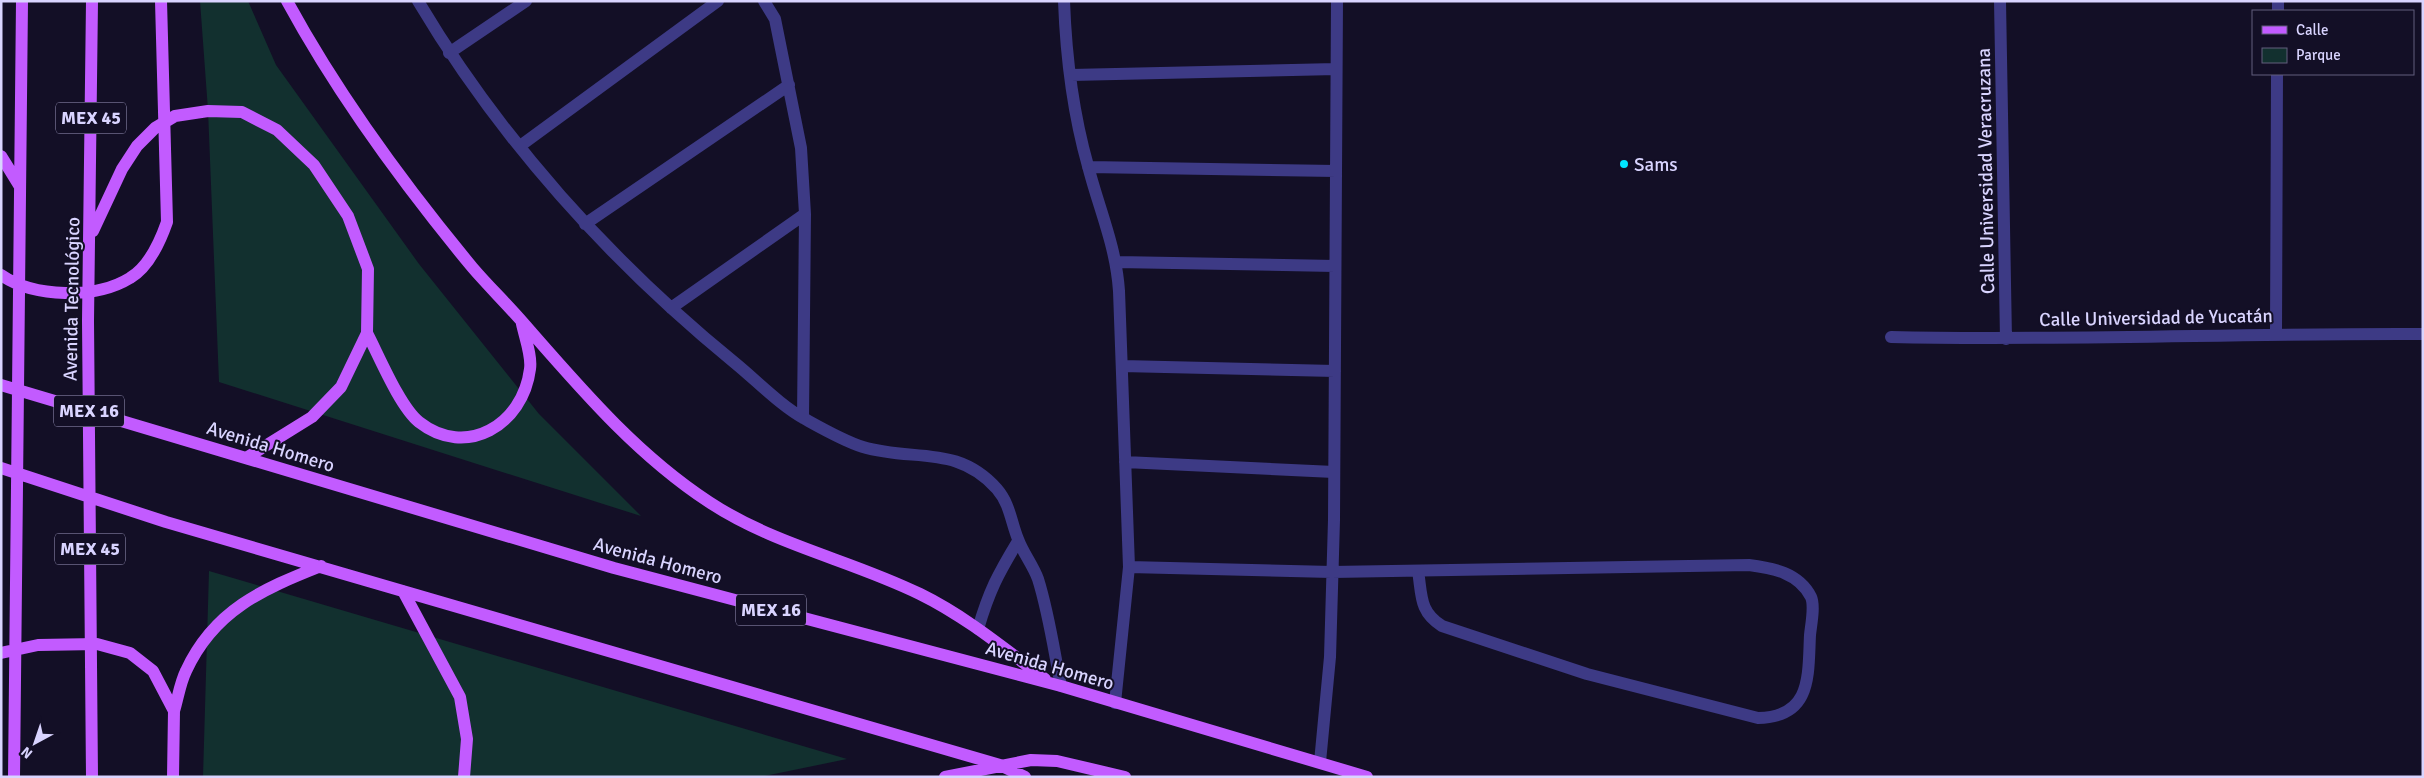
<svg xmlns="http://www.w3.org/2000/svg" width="2424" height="778" viewBox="0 0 2424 778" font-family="Signika,sans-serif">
  <rect width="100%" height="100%" fill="#130f26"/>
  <!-- green -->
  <path fill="#12302f" d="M200 1H248L276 65 419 264 539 414 641 516 219 382 208 110Z
    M209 571 847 759 760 777H203Z"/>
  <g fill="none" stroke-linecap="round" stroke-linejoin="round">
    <!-- minor -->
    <path stroke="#3d3a85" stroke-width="12" d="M418 1C500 139 611 262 735 363 757 381 781 406 805 419 823 429 844 441 863 447 913 462 957 444 997 489 1010 504 1011 522 1018 539 1023 553 1033 565 1038 579 1049 614 1054 651 1061 686
      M764 1 775 19 801 148 805 214 803 418
      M1064 1C1066 56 1073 113 1088 166 1099 209 1116 246 1119 291L1129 567 1115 703
      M2000 1 2006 339
      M2278 11V1
      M449 53 526 1
      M1071 75 1336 69
      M520 146 718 1
      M1088 167 1336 171
      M585 224 789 85
      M1117 262 1335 266
      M671 308 805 214
      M2276 333 2277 74
      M1891 337C2068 341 2245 333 2423 334
      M1122 366 1335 371
      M1125 462 1334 472
      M1129 567 1332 572 1749 565C1773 568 1799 573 1811 597 1815 606 1811 625 1810 635 1808 676 1812 717 1758 718L1587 674 1442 626C1419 612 1422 595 1418 571
      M978 629C989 591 998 574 1018 541
      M1320 762 1330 657 1334 520 1337 1"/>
    <!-- major -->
    <path stroke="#c25bff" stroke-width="12" d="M287 1C337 93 405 186 472 267 489 287 508 305 525 325 581 389 637 455 709 502 774 545 851 560 920 594 965 616 1005 649 1045 679
      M1 156 19 185
      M93 231 122 169 137 146 155 128 175 116 208 111 242 112 277 130 314 165 348 216 368 269 367 333 341 387 312 417 246 458
      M1 275C34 298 96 299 130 278 149 267 160 242 167 222L161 1
      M367 333C379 356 400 407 419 422 466 459 523 425 530 369 532 356 525 338 522 324
      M1 385 614 568 1061 686 1367 777
      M1 468 166 522 1000 765 1025 777
      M403 591 460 697 467 739 464 777
      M1 653 38 645 97 644 130 653 153 671 174 711 173 777
      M174 711C178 698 180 683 186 671 214 610 263 589 321 566
      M14 777 22 1
      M92 777 88 321 92 1
      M945 777 1031 760 1057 761 1125 777"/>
  </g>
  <!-- markers -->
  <circle fill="#00e5ff" stroke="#130f26" stroke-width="2" cx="1624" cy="164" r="5"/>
  <g text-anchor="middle" stroke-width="4" stroke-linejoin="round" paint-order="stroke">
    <!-- shield labels -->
    <g fill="#130f26" stroke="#9e99be" stroke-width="1">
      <rect x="56" y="102.5" width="70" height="31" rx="4"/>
      <rect x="54" y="395.5" width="70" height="31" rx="4"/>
      <rect x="55" y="533.5" width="70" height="31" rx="4"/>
      <rect x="736" y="594.5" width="70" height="31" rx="4"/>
    </g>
    <g font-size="18" font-weight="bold" fill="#d9d4ff">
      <text x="91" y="124">MEX 45</text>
      <text x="89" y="417">MEX 16</text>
      <text x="90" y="555">MEX 45</text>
      <text x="771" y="616">MEX 16</text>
    </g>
    <!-- poi labels -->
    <g font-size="19" fill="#d9d4ff" stroke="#130f26" text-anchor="start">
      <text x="1634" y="171">Sams</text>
    </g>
    <!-- street labels -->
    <g font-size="19" fill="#d9d4ff" stroke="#130f26">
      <text transform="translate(1985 171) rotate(-91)" y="7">Calle Universidad Veracruzana</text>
      <text transform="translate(71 299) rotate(-89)" y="7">Avenida Tecnológico</text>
      <text transform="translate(2156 317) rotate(-1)" y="7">Calle Universidad de Yucatán</text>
      <text transform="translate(271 446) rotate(17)" y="7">Avenida Homero</text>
      <text transform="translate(658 560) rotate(15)" y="7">Avenida Homero</text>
      <text transform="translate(1050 665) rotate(16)" y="7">Avenida Homero</text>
    </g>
  </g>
  <!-- border -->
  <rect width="2424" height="778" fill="none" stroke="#d9d4ff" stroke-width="5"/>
  <!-- legend -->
  <rect x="2252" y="10" width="162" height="65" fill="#130f26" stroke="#625e7d"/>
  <rect x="2262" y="26" width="25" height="8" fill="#c25bff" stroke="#625e7d"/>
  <text x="2296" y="35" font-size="15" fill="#d9d4ff">Calle</text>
  <rect x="2262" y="48" width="25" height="15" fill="#12302f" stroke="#625e7d"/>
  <text x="2296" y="60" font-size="15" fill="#d9d4ff">Parque</text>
  <!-- north arrow -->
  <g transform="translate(35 743) rotate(220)" stroke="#130f26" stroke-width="4" paint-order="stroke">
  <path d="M0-4L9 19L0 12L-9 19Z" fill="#d9d4ff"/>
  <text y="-8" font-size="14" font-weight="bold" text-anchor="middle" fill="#d9d4ff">N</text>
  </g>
</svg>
